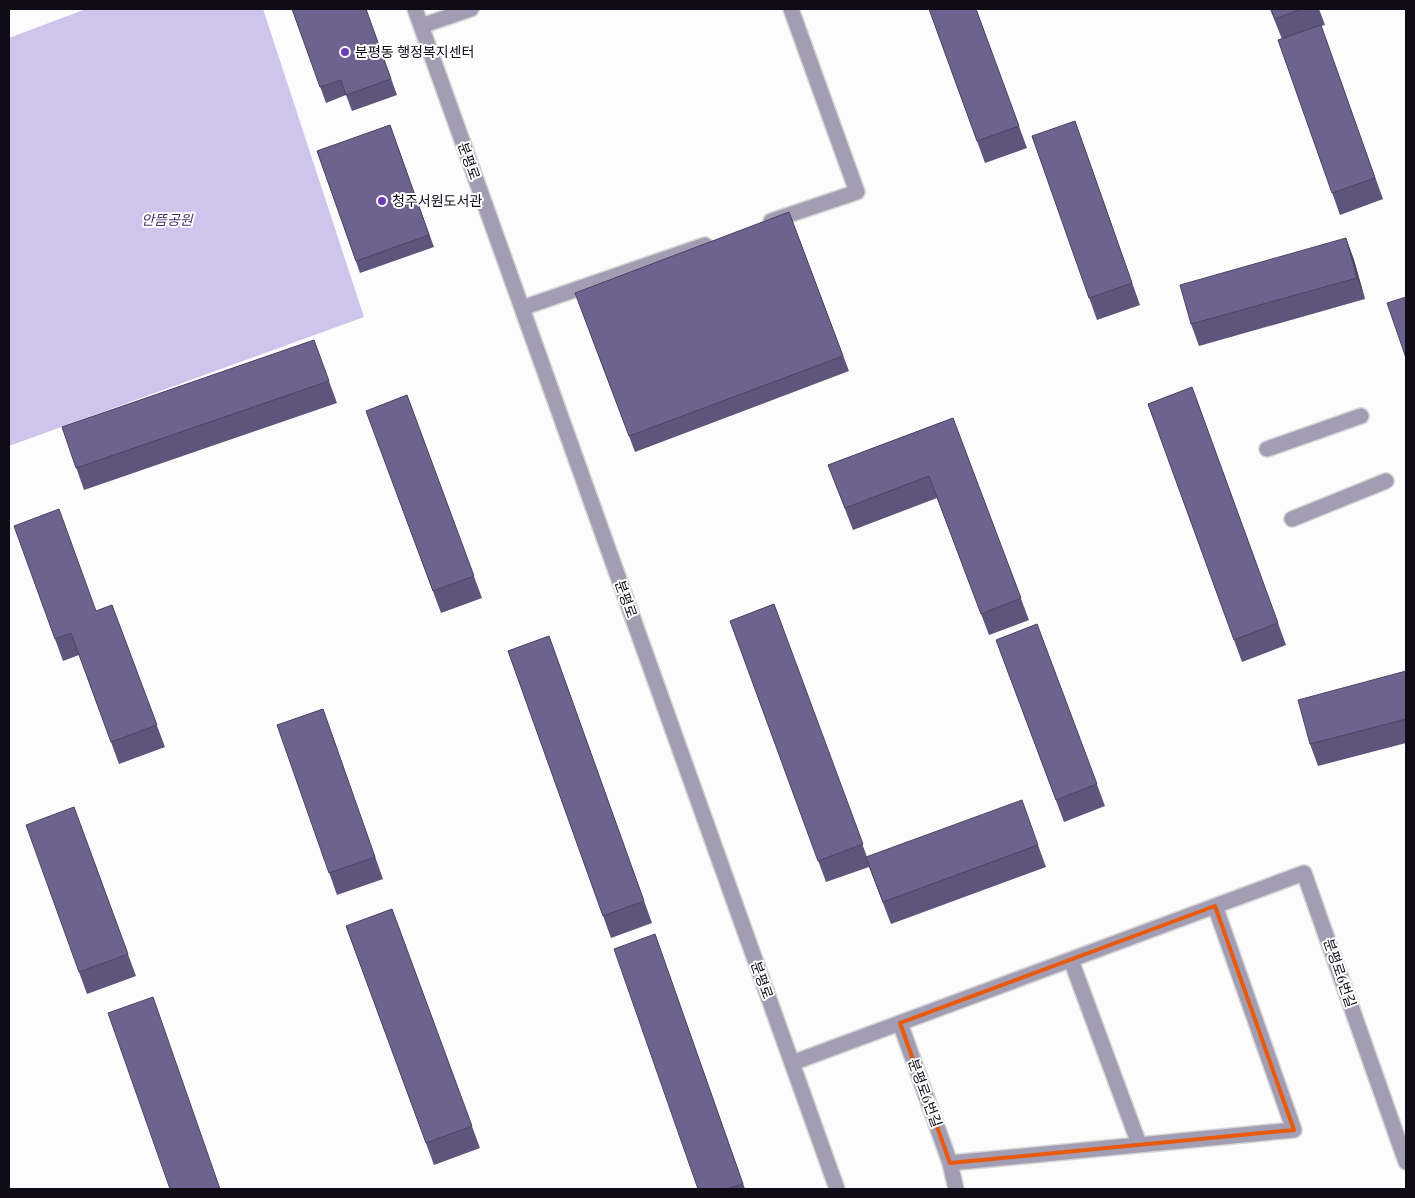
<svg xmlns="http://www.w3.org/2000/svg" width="1415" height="1198" viewBox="0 0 1415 1198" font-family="'Playfair Display','Noto Sans KR',serif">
  <rect width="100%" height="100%" fill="#fcfcfc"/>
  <!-- green -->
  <path fill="#cfc5ec" d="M86 9H263L364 317 9 446V38Z"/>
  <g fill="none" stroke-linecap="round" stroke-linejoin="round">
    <defs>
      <path id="minor" d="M415 9 837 1189
        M421 26 471 9
        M771 221 857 192 791 9
        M522 308 705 245
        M1267 449 1361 416
        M1292 519 1386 481
        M1071 960 1139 1144
        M900 1023 950 1163 1294 1130 1215 906
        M792 1063 1304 873 1406 1162
        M950 1163 956 1189"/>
    </defs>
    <!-- minor casing -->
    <use href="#minor" stroke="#d6d6d7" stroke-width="18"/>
    <!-- minor -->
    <use href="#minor" stroke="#a39db3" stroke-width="15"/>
  </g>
  <!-- wall -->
  <path fill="#5f547b" d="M292 9H366L397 95 352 111 346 95 326 103Z
    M929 9H976L1027 148 985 163Z
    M1270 9H1319L1325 25 1321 26 1383 199 1340 215 1278 40 1282 39Z
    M390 125 434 247 360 273 317 151Z
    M1032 136 1083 143 1140 305 1097 320Z
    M789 212 849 371 635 452 575 293Z
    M1346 238 1354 260 1365 299 1199 346 1191 324Z
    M314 340 337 403 84 490 62 427Z
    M1192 387 1286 645 1242 662 1148 404Z
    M407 395 482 598 441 613 366 411Z
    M953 418 1029 620 989 635 937 498 853 530 828 465Z
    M14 526 96 611 112 605 165 747 119 764 79 655 63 661Z
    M774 604 867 857 1038 845 1046 867 891 924 869 867 826 882 730 621Z
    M1037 624 1105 806 1064 822 996 640Z
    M549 636 652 923 611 938 508 651Z
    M1406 671V743L1318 766 1310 744Z
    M323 709 383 879 337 895 277 725Z
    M74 807 136 976 87 994 79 972Z
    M392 909 480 1148 434 1165 346 926Z
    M655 934 745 1189H698Z"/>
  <!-- shaded-wall -->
  <path fill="#4d4564" d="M1346 238 1354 260 1365 299 1357 278Z"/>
  <!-- building -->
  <path fill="#6e628f" stroke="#4d4564" d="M292 9H366L391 79 346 95 341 80 320 87Z
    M929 9H976L1019 126 977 141Z
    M1271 9H1302L1275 19Z
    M1321 25 1375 178 1332 193 1278 40Z
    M1075 121 1132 283 1089 298 1032 136Z
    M390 125 429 235 356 261 317 151Z
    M789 212 843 356 629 436 575 293Z
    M1346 238 1357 278 1191 324 1180 285Z
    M1406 297V358L1387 303Z
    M314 340 329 381 76 468 62 427Z
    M1192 387 1278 623 1234 640 1148 404Z
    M407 395 474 576 433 591 366 411Z
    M953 418 1021 598 981 614 929 476 845 508 828 465Z
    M59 509 96 611 112 605 157 725 111 742 71 633 55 639 14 526Z
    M774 604 863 844 818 861 730 621Z
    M1037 624 1097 784 1056 800 996 640Z
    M549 636 644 901 603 916 508 651Z
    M1406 671V719L1310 744 1298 700Z
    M323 709 375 857 329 873 277 725Z
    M1022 800 1038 845 883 902 866 857Z
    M74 807 128 954 79 972 26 825Z
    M392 909 472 1126 426 1143 346 926Z
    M655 934 743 1184 726 1189H698L614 949Z
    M153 997 220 1189H170L108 1013Z"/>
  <!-- marked area -->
  <path fill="none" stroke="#e8590c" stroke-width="4" stroke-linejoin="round" d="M1215 906 1294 1130 950 1163 900 1023Z"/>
  <!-- markers -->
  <g fill="#6a3cb4" stroke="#fff" stroke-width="2">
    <circle cx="345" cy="52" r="5"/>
    <circle cx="382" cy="201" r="5"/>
  </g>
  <g text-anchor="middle" stroke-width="4" stroke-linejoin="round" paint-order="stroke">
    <!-- poi labels -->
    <g font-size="14" fill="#0f0c17" stroke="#fff" text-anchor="start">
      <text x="355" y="57">분평동 행정복지센터</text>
      <text x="392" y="206">청주서원도서관</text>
    </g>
    <!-- street labels -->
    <g font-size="14" fill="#0f0c17" stroke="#fff">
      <text transform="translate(469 161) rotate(70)" y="5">분평로</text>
      <text transform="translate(626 599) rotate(70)" y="5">분평로</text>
      <text transform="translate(1340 973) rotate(71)" y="5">분평로6번길</text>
      <text transform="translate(762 980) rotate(70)" y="5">분평로</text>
      <text transform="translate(925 1093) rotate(70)" y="5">분평로6번길</text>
    </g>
    <!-- park labels -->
    <g font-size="14" font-style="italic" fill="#442f6c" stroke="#fff">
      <text x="167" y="225">안뜸공원</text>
    </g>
  </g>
  <!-- border -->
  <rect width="1415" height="1198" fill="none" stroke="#0f0c17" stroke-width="20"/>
</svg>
